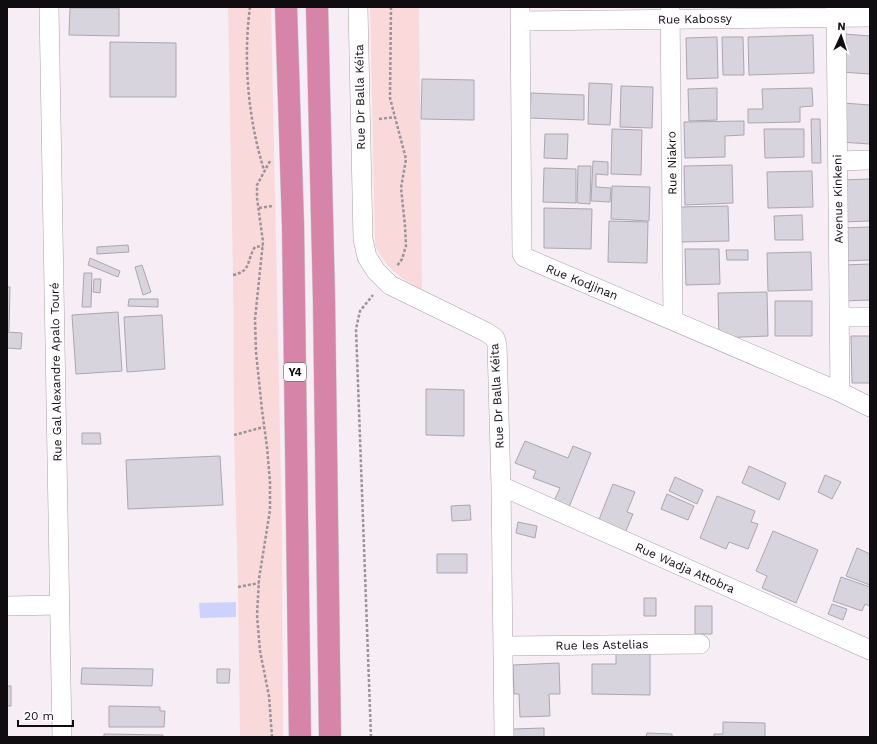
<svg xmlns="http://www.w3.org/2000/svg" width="877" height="744" viewBox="0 0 877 744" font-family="'Work Sans',sans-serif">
  <rect width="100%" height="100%" fill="#f6edf5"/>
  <!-- green -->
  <path fill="#fad9da" d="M228 7H271L282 530 283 737H240L238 587 234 435 233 275Z
    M370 7H419L422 290C398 276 388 271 375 245Z"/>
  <!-- water -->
  <path fill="#cdd2fc" d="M236 602V617L200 618 199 603Z"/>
  <!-- building -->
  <path fill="#d8d4de" stroke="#aaa7b0" d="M70 8H119V36L69 35Z
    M844 34 870 36V74L841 72Z
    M813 35 814 73 749 75 748 37Z
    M717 37 718 78 687 79 686 38Z
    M722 37H743L744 75H723Z
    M110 42 176 43V97H110Z
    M422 79 474 80V120L421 119Z
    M589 83 612 84 610 125 588 124Z
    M621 86 653 87 652 128 620 127Z
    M717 88V120L689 121 688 89Z
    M812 88 813 106 800 107V122L748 123V109H763L762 89Z
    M531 93 584 95V120L530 118Z
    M843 103 870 105V144L840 142Z
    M811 119H820L821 163H812Z
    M744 121V135L725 136V157L685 158 684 122Z
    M612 129 642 130 641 175 611 174Z
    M764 129H804V157L765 158Z
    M545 134H568L567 159 544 158Z
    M593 161 608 162V175L596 174V187L611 188 610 202 591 201Z
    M732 165 733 203 685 205 684 166Z
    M578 166H591L590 204 577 203Z
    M544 168 576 169V203L543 202Z
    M812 171 813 207 768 208 767 172Z
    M870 179V221L841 222V180Z
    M612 186 650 187 649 221 611 219Z
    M728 206 729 241 680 242 679 207Z
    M544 208 592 209 591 249 544 248Z
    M802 215 803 240H775L774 216Z
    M609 221 648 222 647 263 608 262Z
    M870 227V260L843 261V228Z
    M128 245 129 252 97 254V247Z
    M685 249H719L720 284 686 285Z
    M726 250H748V260H727Z
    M811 252 812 290 768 291 767 253Z
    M90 258 120 271 118 277 88 265Z
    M870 264V300L843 301V265Z
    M142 265 151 292 143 295 135 267Z
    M84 273H92L91 307H82Z
    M94 279H101L100 293 93 292Z
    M7 287H10L9 331H7Z
    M767 292 768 336 719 338 718 293Z
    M129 299H158V307L128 306Z
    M775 301H812V336H775Z
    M118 312 122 371 76 374 72 315Z
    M162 315 165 369 127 372 124 317Z
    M7 332 22 333 21 349 7 348Z
    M851 336H870V383H852Z
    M426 389 464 390V436L426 435Z
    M82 433H100L101 444H82Z
    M525 441 568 458 573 446 591 453 569 507 554 501 560 488 533 478 536 471 515 463Z
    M220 456 223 505 128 509 126 460Z
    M749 466 786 483 779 500 742 483Z
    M825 475 841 482 832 499 818 492Z
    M675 477 703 490 697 504 669 491Z
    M613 484 635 492 627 512 633 514 625 533 598 522Z
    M667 494 694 506 688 520 661 509Z
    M717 496 755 511 751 522 758 524 748 549 729 542 726 549 700 538Z
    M470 505 471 520 452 521 451 506Z
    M518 522 537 526 535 538 516 533Z
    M773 531 818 550 796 603 762 588 767 576 756 571Z
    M857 548 870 554V585L846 576Z
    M437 554H467V573H437Z
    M841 577 870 587V606L865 604 862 611 833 601Z
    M644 598H656V616H644Z
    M832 604 847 609 843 620 828 614Z
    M695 606H712V634H695Z
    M616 652 650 653V695L592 694V664H616Z
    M559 663 560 694H549L550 716 520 717 519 694H514L513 665Z
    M82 668 153 669 152 686 81 684Z
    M217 669H230L229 683H217Z
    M7 686H11V706H7Z
    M109 706 160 707V711H165L164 727H109Z
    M723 722 765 723V737H714V734H723Z
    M544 728V737H513V729Z
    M647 733 672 734V737H646Z
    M104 734 163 735V737H104Z"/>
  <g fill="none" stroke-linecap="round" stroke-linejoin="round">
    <defs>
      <path id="street" d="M49 7 62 737
        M358 7 363 239 367 257 376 271 390 285 486 332 495 338 497 345 501 486 504 737
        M520 7 522 254 524 257 840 392 870 407
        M670 7 673 319
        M836 7 840 392
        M520 21 870 17
        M838 161 870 160
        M840 317H870
        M501 486 870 650
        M7 606 60 605
        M503 646 700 644"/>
      <path id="highway" d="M286 7 293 225 300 737
        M317 7 324 299 330 737"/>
    </defs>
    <!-- street casing -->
    <use href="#street" stroke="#aaa2a9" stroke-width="20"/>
    <!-- highway casing -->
    <use href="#highway" stroke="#cfcfcf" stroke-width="23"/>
    <!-- path -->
    <path stroke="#9a9399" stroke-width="2.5" stroke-dasharray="3 2" stroke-linecap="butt" d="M250 7C243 60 248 119 264 170
      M391 7 390 98 406 159 401 188 405 226 406 246 402 259 397 266
      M379 119 395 117
      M270 161 257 185V198L263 242 255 319 256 352 262 410 267 447 270 482V510L259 579 257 615 260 651 269 696 272 737
      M259 208 272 206
      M233 275C252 271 246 261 255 247L263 246
      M234 435 264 427
      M238 587 259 583
      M371 737 356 329 360 311 373 295"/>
    <!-- street -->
    <use href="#street" stroke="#fff" stroke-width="19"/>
    <!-- highway -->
    <use href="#highway" stroke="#d685a9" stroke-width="22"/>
  </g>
  <g text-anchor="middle" stroke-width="3" stroke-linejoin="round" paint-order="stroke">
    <!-- shield labels -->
    <rect fill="#fffdff" stroke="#585558" stroke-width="1" x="284" y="363" width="22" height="18" rx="3"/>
    <g font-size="11" font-weight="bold" fill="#100d10">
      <text x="295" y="376">Y4</text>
    </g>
    <!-- street labels -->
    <g font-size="12" fill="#100d10" stroke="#fffdff">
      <text transform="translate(695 19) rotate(-1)" y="4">Rue Kabossy</text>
      <text transform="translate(360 97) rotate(-91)" y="4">Rue Dr Balla Kéita</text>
      <text transform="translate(672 163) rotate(-91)" y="4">Rue Niakro</text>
      <text transform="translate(838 199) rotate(-91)" y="4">Avenue Kinkeni</text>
      <text transform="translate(582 282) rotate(22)" y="4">Rue Kodjinan</text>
      <text transform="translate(56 372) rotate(-91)" y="4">Rue Gal Alexandre Apalo Touré</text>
      <text transform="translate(497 396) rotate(-93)" y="4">Rue Dr Balla Kéita</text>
      <text transform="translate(685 568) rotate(24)" y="4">Rue Wadja Attobra</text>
      <text transform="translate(602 645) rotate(-1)" y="4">Rue les Astelias</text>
    </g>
  </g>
  <!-- border -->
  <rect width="877" height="744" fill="none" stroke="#100d10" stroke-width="16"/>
  <!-- north arrow -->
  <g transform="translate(841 36) rotate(3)" stroke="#fffdff" stroke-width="3" paint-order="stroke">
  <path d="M0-3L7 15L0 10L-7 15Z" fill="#100d10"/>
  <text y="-6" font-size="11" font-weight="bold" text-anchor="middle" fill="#100d10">N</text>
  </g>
  <!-- scale -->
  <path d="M18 720v6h55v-6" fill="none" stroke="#100d10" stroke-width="2"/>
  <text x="24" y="720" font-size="12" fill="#100d10" stroke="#fffdff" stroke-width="3" paint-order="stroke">20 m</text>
</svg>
